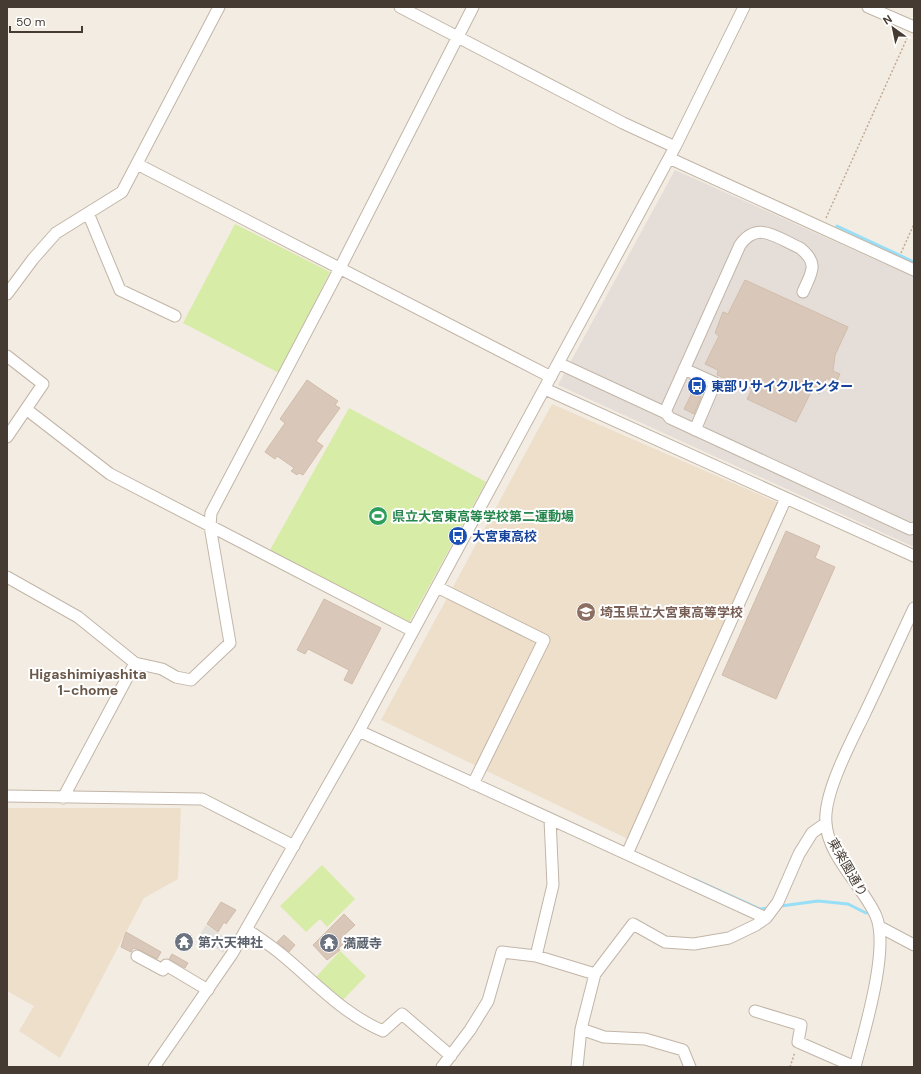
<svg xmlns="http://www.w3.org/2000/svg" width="921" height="1074" viewBox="0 0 921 1074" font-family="'DM Sans','Noto Sans JP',sans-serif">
  <rect width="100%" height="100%" fill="#f3ece2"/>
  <!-- industrial -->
  <path fill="#e5ddd8" d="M675 170 914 277V547L558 385Z"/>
  <!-- education -->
  <path fill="#eedfca" d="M552 404 781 504 630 840 381 720Z
    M7 808H181L178 879 144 898 60 1058 19 1031 34 1006 7 991Z"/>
  <!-- green -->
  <path fill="#d7eca6" d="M235 224 330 272 279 373 183 323Z
    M349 408 486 482 409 623 270 550Z
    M322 865 355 899 327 927 320 919 306 932 280 906Z
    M340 951 366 976 341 1002 315 978Z"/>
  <!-- parking -->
  <path fill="#e3dfdb" d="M206 925 230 941 223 953 199 936Z"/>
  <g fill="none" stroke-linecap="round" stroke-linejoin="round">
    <!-- stream -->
    <path stroke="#97def7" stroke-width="3" d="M837 226 914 262
      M694 879 760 909 770 908
      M781 906 818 901 848 904 866 913"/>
  </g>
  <!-- building -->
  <path fill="#d9c8b9" stroke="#d1bca9" d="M745 280 848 327 835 355 833 371 840 374 836 383 826 378 819 394 812 390 796 422 747 399 752 389 717 375 718 370 705 364 719 336 715 333 723 312 728 314Z
    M307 380 338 401 335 405 340 408 316 441 323 446 303 475 299 473 297 475 291 471 294 468 290 465 277 456 275 459 265 452 285 423 280 419Z
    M692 393 701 397 694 414 684 409Z
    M786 531 820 546 815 558 835 567 776 699 722 675Z
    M324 599 381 628 352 684 344 680 349 670 308 649 305 654 297 650Z
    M221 902 236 910 226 924 224 922 218 932 207 924Z
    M344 914 355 925 340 939 344 943 338 949 340 950 327 960 313 945Z
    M126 932 161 952 157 959 140 950 133 948 131 952 121 947Z
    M284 935 295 945 289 952 277 942Z
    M172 954 188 963 185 968 169 959Z"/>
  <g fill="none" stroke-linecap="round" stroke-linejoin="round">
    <defs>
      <path id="minor" d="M400 7 623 123 675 147
        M868 7 914 27
        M669 158 914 270
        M137 164 551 377
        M88 213 120 290 175 316
        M7 294 33 259 56 233 122 192 219 7
        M7 356 43 384 7 437
        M558 363 666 413 670 418 910 529 914 528
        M684 369 715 383 695 430
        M545 389 914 556
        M26 409 110 474 413 631
        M665 412 740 245C758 220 777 238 800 248 820 264 811 273 803 292
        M7 577 78 617 135 663 63 798
        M437 587 544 640 473 784
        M135 663 162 669 176 677 191 680 230 643 210 526 211 513 340 268 473 7
        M359 731 766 918
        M7 796 202 799 294 846
        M627 854 786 498
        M880 927 914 945
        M246 929C258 937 270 945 281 954 314 981 343 1014 383 1031L402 1014 451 1056
        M137 956 163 970 166 965 208 990
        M536 956 553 885 550 819
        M755 1011 801 1025 798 1042 855 1067
        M581 1029 604 1037 645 1039 683 1050 690 1067
        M154 1067 232 954 359 731 675 147 744 7
        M442 1067 470 1030 488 1001 502 952 536 956 595 974
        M577 1067 581 1029 595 974 633 924 665 942 694 944 729 938 756 925 766 918 778 902 799 854 812 833 826 823
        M855 1067C864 1032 890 948 876 916 863 886 828 857 826 823 823 794 851 742 864 715 881 680 897 644 914 608"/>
    </defs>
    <!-- minor casing -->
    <use href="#minor" stroke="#c2b5a7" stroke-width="13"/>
    <!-- path -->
    <path stroke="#c3ab94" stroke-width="1.5" stroke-dasharray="2 2" stroke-linecap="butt" d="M826 218 908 36
      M901 253 914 224
      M790 1067 795 1052"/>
    <!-- minor -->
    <use href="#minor" stroke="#fff" stroke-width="11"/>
  </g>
  <!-- icons -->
  <defs>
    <symbol id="bus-disc" viewBox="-11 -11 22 22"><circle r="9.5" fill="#1a4fb4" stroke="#fff"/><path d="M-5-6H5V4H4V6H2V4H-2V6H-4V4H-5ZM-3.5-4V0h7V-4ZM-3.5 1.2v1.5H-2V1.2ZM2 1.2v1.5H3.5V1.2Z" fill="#fff"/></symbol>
    <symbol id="stadium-disc" viewBox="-11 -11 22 22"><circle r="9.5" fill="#2e9e5b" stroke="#fff"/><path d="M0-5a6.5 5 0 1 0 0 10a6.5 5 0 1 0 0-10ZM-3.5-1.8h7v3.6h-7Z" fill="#fff"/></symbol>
    <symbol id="school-disc" viewBox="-11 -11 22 22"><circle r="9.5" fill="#8d6e63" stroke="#fff"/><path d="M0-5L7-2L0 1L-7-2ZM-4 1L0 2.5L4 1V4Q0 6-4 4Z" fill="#fff"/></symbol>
    <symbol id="temple-disc" viewBox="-11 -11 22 22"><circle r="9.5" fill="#6b7280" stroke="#fff"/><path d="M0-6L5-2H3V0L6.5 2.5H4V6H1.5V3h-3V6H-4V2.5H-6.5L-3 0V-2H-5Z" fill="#fff"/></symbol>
  </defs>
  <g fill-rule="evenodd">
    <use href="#bus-disc" x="686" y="375" width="22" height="22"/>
    <use href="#stadium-disc" x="367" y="505" width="22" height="22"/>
    <use href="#bus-disc" x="447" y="525" width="22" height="22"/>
    <use href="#school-disc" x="575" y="601" width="22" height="22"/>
    <use href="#temple-disc" x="173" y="931" width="22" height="22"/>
    <use href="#temple-disc" x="318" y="932" width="22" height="22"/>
  </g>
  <g text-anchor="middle" stroke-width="4" stroke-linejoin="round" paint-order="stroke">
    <!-- transit labels -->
    <g font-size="13" font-weight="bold" fill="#164399" stroke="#fff" text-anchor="start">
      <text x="711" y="391">東部リサイクルセンター</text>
      <text x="472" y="541">大宮東高校</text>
    </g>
    <!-- leisure labels -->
    <g font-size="13" font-weight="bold" fill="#27864d" stroke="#fff" text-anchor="start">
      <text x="392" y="521">県立大宮東高等学校第二運動場</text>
    </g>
    <!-- education labels -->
    <g font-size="13" font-weight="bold" fill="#785e54" stroke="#fff" text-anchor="start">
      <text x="600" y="617">埼玉県立大宮東高等学校</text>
    </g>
    <!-- street labels -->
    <g font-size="13" fill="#453b32" stroke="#fff">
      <text transform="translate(848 867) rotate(60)" y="5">東楽園通り</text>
    </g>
    <!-- worship labels -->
    <g font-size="13" font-weight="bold" fill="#5b616d" stroke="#fff" text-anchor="start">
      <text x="198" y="947">第六天神社</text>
      <text x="343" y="948">満蔵寺</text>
    </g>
    <!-- neighbourhood labels -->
    <g font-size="14" font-weight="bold" fill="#695748" stroke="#fff">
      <text x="88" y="679">Higashimiyashita<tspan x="88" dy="16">1-chome</tspan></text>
    </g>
  </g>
  <!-- border -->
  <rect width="921" height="1074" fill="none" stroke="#453b32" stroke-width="16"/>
  <!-- north arrow -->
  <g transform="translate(893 28) rotate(327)" stroke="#ffffff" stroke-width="3" paint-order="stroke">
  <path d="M0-3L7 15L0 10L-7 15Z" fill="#453b32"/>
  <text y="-6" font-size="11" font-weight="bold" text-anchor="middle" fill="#453b32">N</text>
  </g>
  <!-- scale -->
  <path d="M10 26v6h72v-6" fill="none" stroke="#453b32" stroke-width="2"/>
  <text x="16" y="26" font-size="12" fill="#453b32" stroke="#ffffff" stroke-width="3" paint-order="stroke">50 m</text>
</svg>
